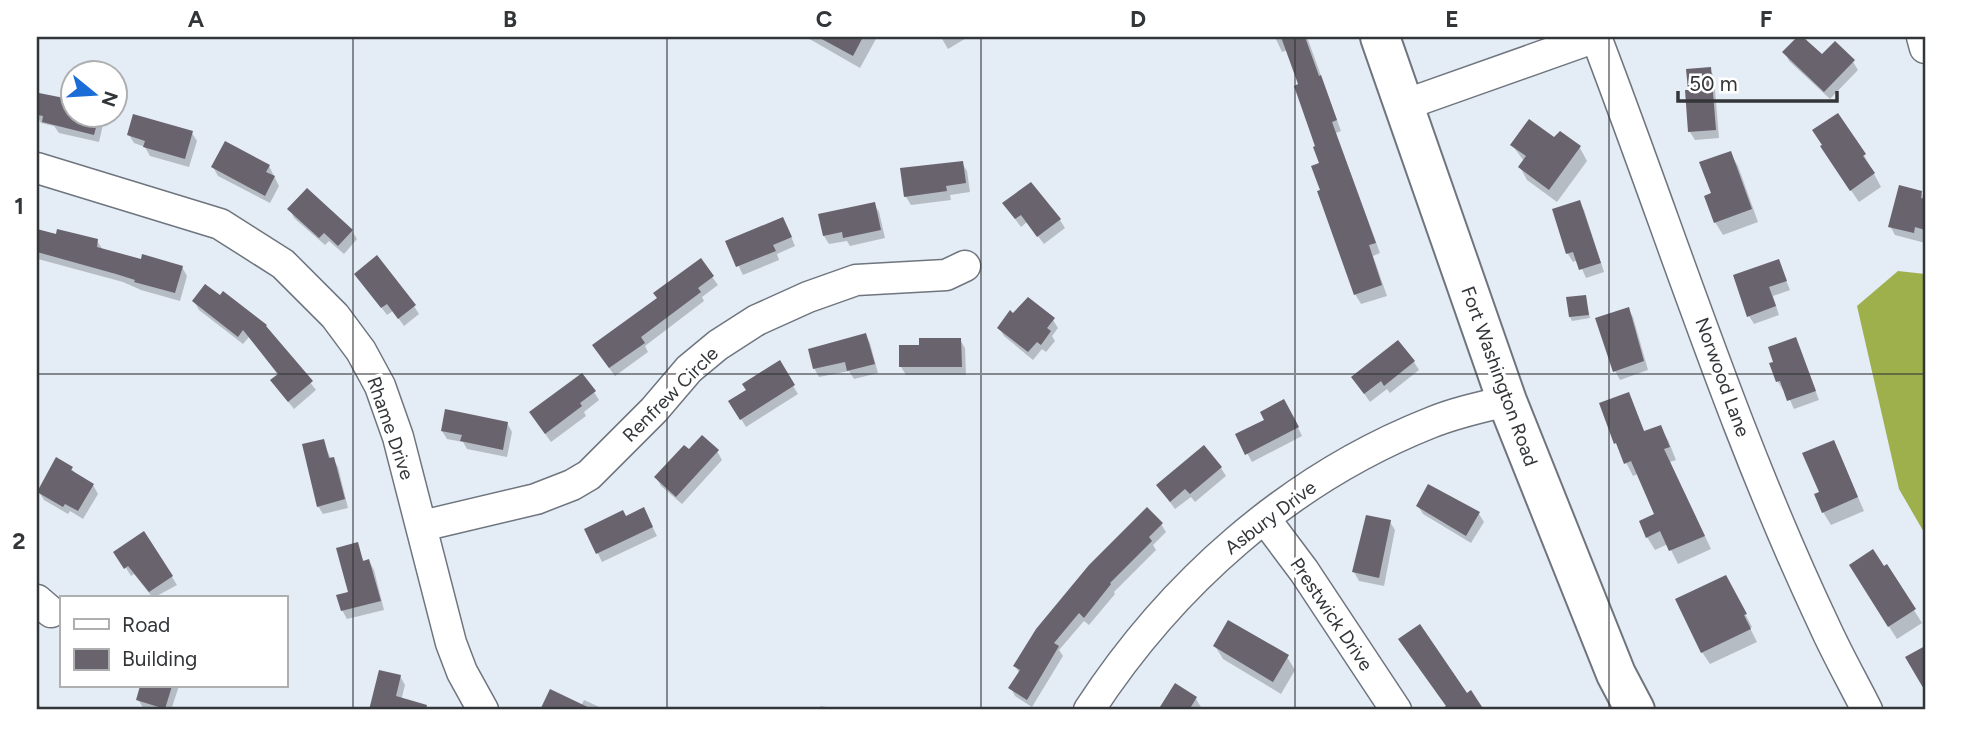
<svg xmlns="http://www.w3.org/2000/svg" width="1962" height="747" viewBox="0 0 1962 747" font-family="Figtree,sans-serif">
  <rect width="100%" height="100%" fill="#e4ecf5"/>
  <!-- forest -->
  <path fill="#9db04c" d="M1898 271 1925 274V534L1899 489 1857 306Z"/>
  <!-- shadow -->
  <path fill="#0003" d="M806 37H877L860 68Z
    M941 37H968L948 49Z
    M1275 37H1307L1341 131 1336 133 1380 253 1373 256 1387 296 1361 304 1355 294 1322 191 1321 165 1296 87 1300 85 1288 50 1282 52Z
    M1800 37 1822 57 1853 62 1858 70 1830 99 1789 61 1785 52Z
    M1710 69 1714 77 1719 138 1695 140 1690 132 1687 92Z
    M41 95 74 116H105L99 142 59 133 54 126 41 123 37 116Z
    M192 133 197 141 189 167 150 156 145 147 134 143 129 135Z
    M1555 140 1580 148 1587 161 1557 202 1527 180 1520 167 1524 161 1512 145Z
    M1730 153 1738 166 1758 222 1723 235 1715 222 1713 195Z
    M1864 155 1881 187 1859 202 1830 160Z
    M962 163 967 171 970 192 950 195 951 200 911 205 906 197 902 170Z
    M269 166 279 186 270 203 218 176 213 167Z
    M1921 193 1925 200V243L1895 235 1890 226Z
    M1579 202 1584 210 1604 272 1586 278 1578 260 1573 262 1568 254 1554 210Z
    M874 204 879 212 885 238 850 246 847 241 829 244 824 236 820 216Z
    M290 209 352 231 357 239 344 254 329 241 325 245 294 218Z
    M1010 212 1060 220 1065 228 1044 244 1027 222 1021 227Z
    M787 227 795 246 777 254 779 260 743 275 727 242Z
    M38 231 97 241 103 250 142 261 182 267 187 276 180 301 141 290 123 282 38 259Z
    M700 260 718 285 702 297 704 301 645 346 648 352 615 376 599 354Z
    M1778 261 1790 290 1773 296 1779 315 1754 324 1749 316Z
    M362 282 414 306 419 314 404 326 393 311 387 315Z
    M1585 297 1590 318 1572 321 1570 317Z
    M194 301 266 326 316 390 294 409 278 389 279 376 249 337 243 344 199 310Z
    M1628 309 1633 317 1648 370 1620 380 1615 371Z
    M1053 320 1058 328 1052 336 1055 341 1046 352 1042 349 1033 360 1004 336 999 328Z
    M866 335 870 343 878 373 854 379 849 371 819 377 814 368Z
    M1796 339 1819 400 1794 409 1785 389 1783 390 1778 382Z
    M960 340 965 348 966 375H906L901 367 920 346Z
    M1414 362 1419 370 1390 393 1387 389 1370 402 1353 378Z
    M779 363 798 394 746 427 730 401 748 390Z
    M594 392 599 400 584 412 586 416 551 442 536 421Z
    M1628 394 1645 433 1660 427 1668 440 1676 460 1670 462 1711 549 1678 564 1668 544 1655 550 1647 537 1656 515 1638 474 1633 476 1616 443Z
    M1289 409 1302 436 1252 462 1237 435Z
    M507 423 512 432 507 457 467 449 463 442 447 439 442 431Z
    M323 441 331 459H333L338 467 348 508 323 514 318 506Z
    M717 451 722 460 682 504 661 486 656 477Z
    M1840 455 1864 511 1831 525 1823 512 1821 492Z
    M71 468 76 475 93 485 98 494 83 519 70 511 68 514 44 500 39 492Z
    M1221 468 1226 476 1195 502 1191 497 1175 509 1158 486Z
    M1429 486 1479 514 1484 522 1471 543 1423 514 1418 506Z
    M648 518 657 536 602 562 586 529Z
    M1390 522 1395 530 1384 586 1359 581 1354 572Z
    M1161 524 1166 532 1153 545 1156 550 1114 592 1115 594 1089 625 1084 621 1059 650 1063 656 1032 707 1015 696 1011 688 1020 674 1015 666Z
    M357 544 364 562 369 561 374 570 384 610 347 619 342 610 350 593Z
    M116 552 172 577 177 585 153 598 134 574 131 576Z
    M1887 567 1922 623 1897 639 1858 578Z
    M1732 589 1752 627 1750 628 1757 642 1710 664 1702 652Z
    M1215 646 1287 657 1295 670 1281 694 1223 659Z
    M380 672 400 676 405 685 401 701 405 710H371Z
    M141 686H179L171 710 143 708 138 699Z
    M1175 686 1196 699 1201 707 1199 710H1160Z
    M584 700 606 710H543L581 706Z
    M37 701 41 708 44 710H37Z
    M820 706 842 709 843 710H820Z"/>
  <!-- building -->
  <path fill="#68636c" d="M818 37H863L853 56Z
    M1281 37H1305L1319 76 1321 75 1337 120 1332 122 1376 243 1369 245 1382 285 1354 295 1317 191 1320 190 1311 166 1319 163 1313 147 1315 146 1294 86 1298 84Z
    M1797 37H1803L1822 54 1835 41 1855 60 1824 92 1782 52Z
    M1711 67 1716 130 1688 132 1685 90H1688L1686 69Z
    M39 93 74 100V116H99L94 135 42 122 43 116 37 115Z
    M1838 113 1866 154 1863 156 1875 173 1850 191 1820 146 1822 145 1812 130Z
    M133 114 193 131 185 159 143 147 145 141 127 135Z
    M1529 119 1554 137 1560 131 1581 146 1549 190 1518 167 1526 156 1510 145Z
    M225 141 270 165 266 172 275 176 265 196 211 167Z
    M1731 151 1752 209 1714 223 1704 196 1711 193 1699 162Z
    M963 161 966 183 946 186 947 191 904 197 900 168Z
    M1031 182 1061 219 1037 237 1021 215 1015 219 1002 203Z
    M1899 185 1922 191 1921 198 1925 199V230L1915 227 1914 233 1888 227Z
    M307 188 353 230 338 246 324 233 319 238 287 209Z
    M1580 200 1601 263 1579 270 1573 252 1566 254 1552 209Z
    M875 202 881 230 843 238 842 232 823 236 818 214Z
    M783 217 792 237 773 245 776 251 736 267 725 241Z
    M37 229 56 234 57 229 98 239 97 247 141 259 142 254 183 266 175 293 134 282 135 280 116 274 37 252Z
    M377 255 416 305 398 319 387 304 381 308 354 274Z
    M701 258 714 276 698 288 701 292 641 337 645 343 609 368 592 345 657 298 653 293Z
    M1779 259 1787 281 1769 287 1776 306 1747 317 1733 275Z
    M205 284 220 295 223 291 267 325 266 326 313 381 288 402 270 380 278 374 243 330 238 337 192 301Z
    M1586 295 1589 315 1569 317 1566 297Z
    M1028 297 1055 318 1047 328 1051 331 1041 345 1037 342 1028 352 997 328 1010 310 1013 313Z
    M1629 307 1644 361 1613 372 1595 318Z
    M866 333 875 364 847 371 845 362 813 369 808 349Z
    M1796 337 1816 391 1787 401 1780 381 1776 382 1769 363 1773 362 1768 347Z
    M919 338H961L962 367H899V345H919Z
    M1398 340 1415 361 1384 386 1381 381 1364 394 1351 377Z
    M780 360 795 385 740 420 728 401 746 390 742 384Z
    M582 373 596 391 580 403 582 406 545 434 529 412Z
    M1629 392 1644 431 1661 425 1670 447 1664 449 1705 536 1669 551 1660 531 1646 538 1639 521 1654 514 1631 461 1624 464 1616 443 1614 444 1599 403Z
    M1284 399 1299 427 1245 455 1235 434 1264 420 1260 412Z
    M445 409 508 422 503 450 460 441 462 435 441 431Z
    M702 435 719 450 676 497 654 477 684 445 689 449Z
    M324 439 329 458 334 457 345 499 317 507 302 444Z
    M1834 440 1858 497 1822 513 1814 494 1819 492 1802 453Z
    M1204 445 1222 467 1190 494 1185 489 1170 502 1156 485Z
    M56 457 73 467 71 470 94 484 78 511 65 504 63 507 37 492Z
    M1428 484 1480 512 1466 536 1416 506Z
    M644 507 653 527 596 554 584 529 623 510 626 516Z
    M1147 507 1163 523 1149 537 1152 541 1110 583 1111 584 1084 618 1079 613 1054 643 1059 646 1027 700 1008 688 1020 670 1013 666 1036 629 1089 565Z
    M1366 515 1391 520 1379 578 1352 572Z
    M144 531 173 576 149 592 128 566 124 569 113 552Z
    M358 542 363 561 369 559 381 601 341 611 336 595 348 592 336 548Z
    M1873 549 1884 566 1887 564 1916 609 1888 627 1849 565Z
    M1726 575 1747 614 1744 615 1751 629 1701 653 1675 599Z
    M1228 620 1289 655 1273 682 1213 646Z
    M1420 624 1467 693 1471 690 1484 710H1439L1446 706 1398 639Z
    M1925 646V691L1905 657Z
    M379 670 401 675 396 696 427 705 426 710H369Z
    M1175 683 1197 697 1189 710H1158Z
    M140 686H172L165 709 136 700Z
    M550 689 594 710H540Z"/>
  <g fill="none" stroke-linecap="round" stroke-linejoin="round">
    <defs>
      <path id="minor" d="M1596 37C1671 233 1734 435 1824 625 1837 654 1853 682 1867 710
        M1922 37 1925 48
        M1404 105 1596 37
        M37 168 220 224 283 264 335 316 361 351 380 386 398 437 451 643 462 672 483 710
        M1265 519 1304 571 1396 710
        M422 526 536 499 572 485 589 475 654 410 689 369 718 345 757 320 808 297 856 280 946 275 965 266
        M37 600 51 612
        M1089 710C1171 584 1289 479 1430 423 1454 413 1481 407 1507 401"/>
      <path id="major" d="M1380 37 1507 401 1616 674 1635 710"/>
    </defs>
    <!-- minor casing -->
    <use href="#minor" stroke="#6f757e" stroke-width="33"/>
    <!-- major casing -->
    <use href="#major" stroke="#6f757e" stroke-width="42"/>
    <!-- minor -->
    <use href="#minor" stroke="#fff" stroke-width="30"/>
    <!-- major -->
    <use href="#major" stroke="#fff" stroke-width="38"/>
  </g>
  <!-- grid -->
  <path fill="none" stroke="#333639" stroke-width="2" stroke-opacity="0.55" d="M353 37V710M667 37V710M981 37V710M1295 37V710M1609 37V710M37 374H1925"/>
  <g text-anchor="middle" stroke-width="7" stroke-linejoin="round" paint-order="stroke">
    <!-- street labels -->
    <g font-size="19" fill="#333639" stroke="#fff">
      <text transform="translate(1500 376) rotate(70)" y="7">Fort Washington Road</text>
      <text transform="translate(1723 377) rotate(70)" y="7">Norwood Lane</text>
      <text transform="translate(670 394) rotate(-45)" y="7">Renfrew Circle</text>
      <text transform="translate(391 428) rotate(71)" y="7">Rhame Drive</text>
      <text transform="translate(1270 517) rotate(-37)" y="7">Asbury Drive</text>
      <text transform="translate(1332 614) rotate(56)" y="7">Prestwick Drive</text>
    </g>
  </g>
  <!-- border -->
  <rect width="1962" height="747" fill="none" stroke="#ffffff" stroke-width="77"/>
  <!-- legend -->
  <rect x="60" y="596" width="228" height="91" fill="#ffffff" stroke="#adafb0" stroke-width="2"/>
  <rect x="74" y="619" width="35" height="10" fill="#ffffff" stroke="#adafb0" stroke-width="2"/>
  <text x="122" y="632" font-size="21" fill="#333639">Road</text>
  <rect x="74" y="649" width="35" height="21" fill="#68636c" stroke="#adafb0" stroke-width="2"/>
  <text x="122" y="666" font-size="21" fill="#333639">Building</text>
  <!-- north arrow -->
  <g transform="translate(94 94) rotate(108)"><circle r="33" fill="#ffffff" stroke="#adafb0" stroke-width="2"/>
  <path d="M0-5L12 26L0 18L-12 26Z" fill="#1a6dd7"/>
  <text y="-10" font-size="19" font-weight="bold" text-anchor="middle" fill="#333639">N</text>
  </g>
  <!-- scale -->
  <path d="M1678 91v10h159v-10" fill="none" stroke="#333639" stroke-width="3.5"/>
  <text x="1689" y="91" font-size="21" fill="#333639" stroke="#ffffff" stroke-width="5" paint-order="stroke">50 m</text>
  <rect x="38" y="38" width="1886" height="670" fill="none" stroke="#333639" stroke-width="2.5"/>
  <g font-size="23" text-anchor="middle" font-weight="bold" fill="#333639">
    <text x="196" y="27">A</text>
    <text x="510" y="27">B</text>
    <text x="824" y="27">C</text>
    <text x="1138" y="27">D</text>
    <text x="1452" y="27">E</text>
    <text x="1766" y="27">F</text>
    <text x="19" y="214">1</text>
    <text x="19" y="549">2</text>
  </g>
</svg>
